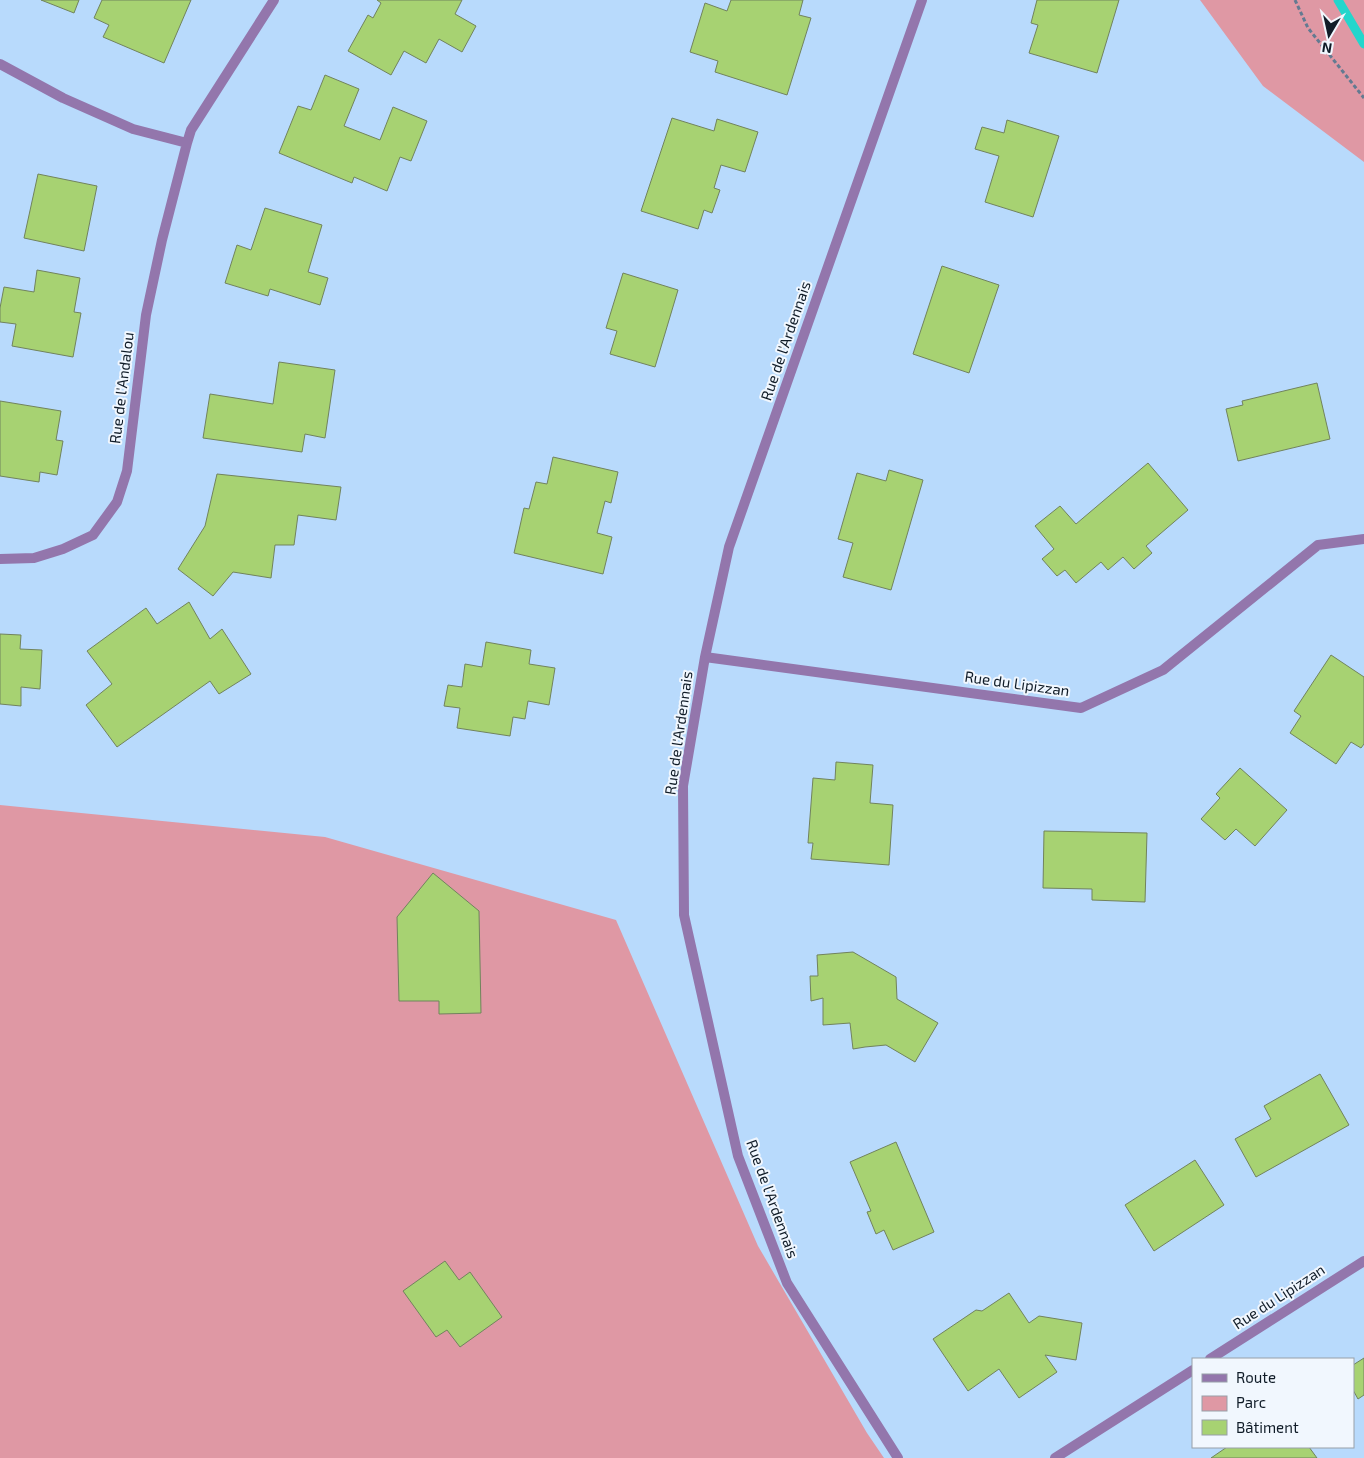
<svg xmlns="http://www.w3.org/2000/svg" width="1364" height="1458" viewBox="0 0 1364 1458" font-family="'Exo 2',sans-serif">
  <rect width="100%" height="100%" fill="#b8dafc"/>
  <!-- green -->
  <path fill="#df98a4" d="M1200 0H1364V162L1263 86Z
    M0 805 325 837 616 920 758 1246 867 1433 884 1458H0Z"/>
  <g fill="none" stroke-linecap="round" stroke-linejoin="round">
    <!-- stream -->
    <path stroke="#23d6cc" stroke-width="9" d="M1338 0 1364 44"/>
  </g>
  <!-- building -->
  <path fill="#a7d272" stroke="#71835d" d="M41 0H79L74 13Z
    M102 0H191L164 63 103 37 109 25 94 18Z
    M377 0H462L455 14 476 26 462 52 439 39 426 63 404 51 391 75 348 51 368 15 373 18 381 3Z
    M731 0H803L799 15 811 18 787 95 715 72 718 61 690 52 705 3 727 11Z
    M1037 0H1119L1097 73 1029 53 1038 25 1031 23Z
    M325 75 359 89 344 126 380 140 393 107 427 121 411 161 400 157 387 191 354 177 352 183 279 153 298 106 311 110Z
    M672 118 714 131 717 119 758 132 745 172 721 165 714 188 720 190 712 213 704 210 698 229 641 211Z
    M1007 120 1059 136 1033 217 985 202 999 156 975 149 982 127 1004 133Z
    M38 174 97 186 84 251 24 238Z
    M265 208 322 225 308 272 328 278 320 305 270 289 268 296 225 283 237 245 251 250Z
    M942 266 999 285 969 373 913 354Z
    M37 270 80 278 74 312 81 313 73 357 12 346 16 324 0 322V308L4 287 34 292Z
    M623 273 678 290 655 367 610 354 617 331 606 328Z
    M279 362 335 370 325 438 305 434 302 452 203 438 210 394 273 404Z
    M1317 383 1330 439 1238 461 1226 409 1243 405 1242 401Z
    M0 401 61 411 56 440 63 441 57 475 40 472 39 482 0 476Z
    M553 457 618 472 611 503 605 501 597 533 612 537 603 574 514 553 524 508 529 509 536 482 547 484Z
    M1148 463 1188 510 1146 546 1152 553 1134 569 1123 557 1108 570 1101 562 1076 583 1065 570 1057 576 1042 559 1054 549 1035 526 1060 506 1076 524Z
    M889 470 923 480 891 590 843 577 853 543 838 539 857 473 886 481Z
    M217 474 341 487 336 520 298 515 294 545H275L271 578 233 572 213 596 178 569 205 526Z
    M189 602 210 639 222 629 251 674 219 694 210 681 117 747 86 705 112 684 87 651 146 608 157 624Z
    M0 634 21 635 20 649 42 650 40 689 21 687V706L0 704Z
    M486 642 531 650 529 664 555 668 549 705 528 701 525 719 513 717 510 736 457 728 460 708 444 706 448 685 462 687 465 664 482 667Z
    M1331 655 1364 677V744L1361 748 1351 742 1336 764 1290 733 1301 716 1294 711Z
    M836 762 873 765 870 803 893 805 889 865 811 859 813 843H808L813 778 835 780Z
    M1240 768 1287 810 1255 846 1236 829 1225 840 1201 819 1220 798 1216 794Z
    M1044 831 1147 833 1145 902 1092 900V889L1043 888Z
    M433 873 479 911 481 1013 439 1014V1001H399L397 917Z
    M853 952 896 977 897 999 938 1023 915 1062 886 1045 865 1047 853 1049 850 1023 823 1025V998L811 1001 810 976H818L817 955Z
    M1320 1074 1349 1125 1256 1177 1235 1139 1271 1119 1264 1106Z
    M896 1142 934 1232 893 1250 884 1230 876 1234 867 1212 871 1211 850 1162Z
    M1195 1160 1224 1205 1154 1251 1125 1205Z
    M445 1261 459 1280 470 1272 502 1317 460 1347 447 1330 436 1337 403 1291Z
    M1009 1293 1029 1323 1039 1316 1082 1323 1076 1360 1045 1355 1057 1372 1019 1398 999 1369 968 1391 933 1339 976 1310 982 1311Z
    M1364 1358V1395L1358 1399 1353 1390V1365Z
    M1227 1447H1309L1317 1458H1211Z"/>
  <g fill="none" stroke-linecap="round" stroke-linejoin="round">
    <!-- path -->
    <path stroke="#637a91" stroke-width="3" stroke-dasharray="4 2.5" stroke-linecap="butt" d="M1295 0 1308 28 1364 98"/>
    <!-- street -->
    <path stroke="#9376ac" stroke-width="10" d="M0 64 63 98 133 129 187 143
      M0 559 34 558 63 549 93 535 117 502 127 471 146 315 162 240 187 143 191 130 274 0
      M705 657 1081 708 1163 670 1318 545 1364 539
      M1210 1359 1364 1261
      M898 1458 787 1283 738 1156 684 915 683 786 705 657 729 547 922 0
      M1055 1458 1193 1370"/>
  </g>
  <g text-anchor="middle" stroke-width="4" stroke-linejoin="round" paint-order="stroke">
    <!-- street labels -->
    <g font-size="15" fill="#101c28" stroke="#f1f7fe">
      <text transform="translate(786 341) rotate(-71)" y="5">Rue de l'Ardennais</text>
      <text transform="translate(122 388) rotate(-83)" y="5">Rue de l'Andalou</text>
      <text transform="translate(1017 684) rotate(8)" y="5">Rue du Lipizzan</text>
      <text transform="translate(679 733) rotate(-82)" y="5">Rue de l'Ardennais</text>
      <text transform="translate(772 1199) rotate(70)" y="5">Rue de l'Ardennais</text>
      <text transform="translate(1279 1297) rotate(-33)" y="5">Rue du Lipizzan</text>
    </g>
  </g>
  <!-- legend -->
  <rect x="1192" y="1358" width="162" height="90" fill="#f1f7fe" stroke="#979fa8"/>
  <rect x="1202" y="1374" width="25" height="8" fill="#9376ac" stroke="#979fa8"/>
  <text x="1236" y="1383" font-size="15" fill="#101c28">Route</text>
  <rect x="1202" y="1396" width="25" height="15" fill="#df98a4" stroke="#979fa8"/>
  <text x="1236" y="1408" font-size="15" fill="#101c28">Parc</text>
  <rect x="1202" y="1420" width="25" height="15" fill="#a7d272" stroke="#979fa8"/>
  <text x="1236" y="1433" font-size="15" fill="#101c28">Bâtiment</text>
  <!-- north arrow -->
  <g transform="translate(1329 35) rotate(189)" stroke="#f1f7fe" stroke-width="4" paint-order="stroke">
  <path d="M0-4L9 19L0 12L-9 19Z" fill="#101c28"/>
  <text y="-8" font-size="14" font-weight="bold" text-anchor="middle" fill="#101c28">N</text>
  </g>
</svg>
